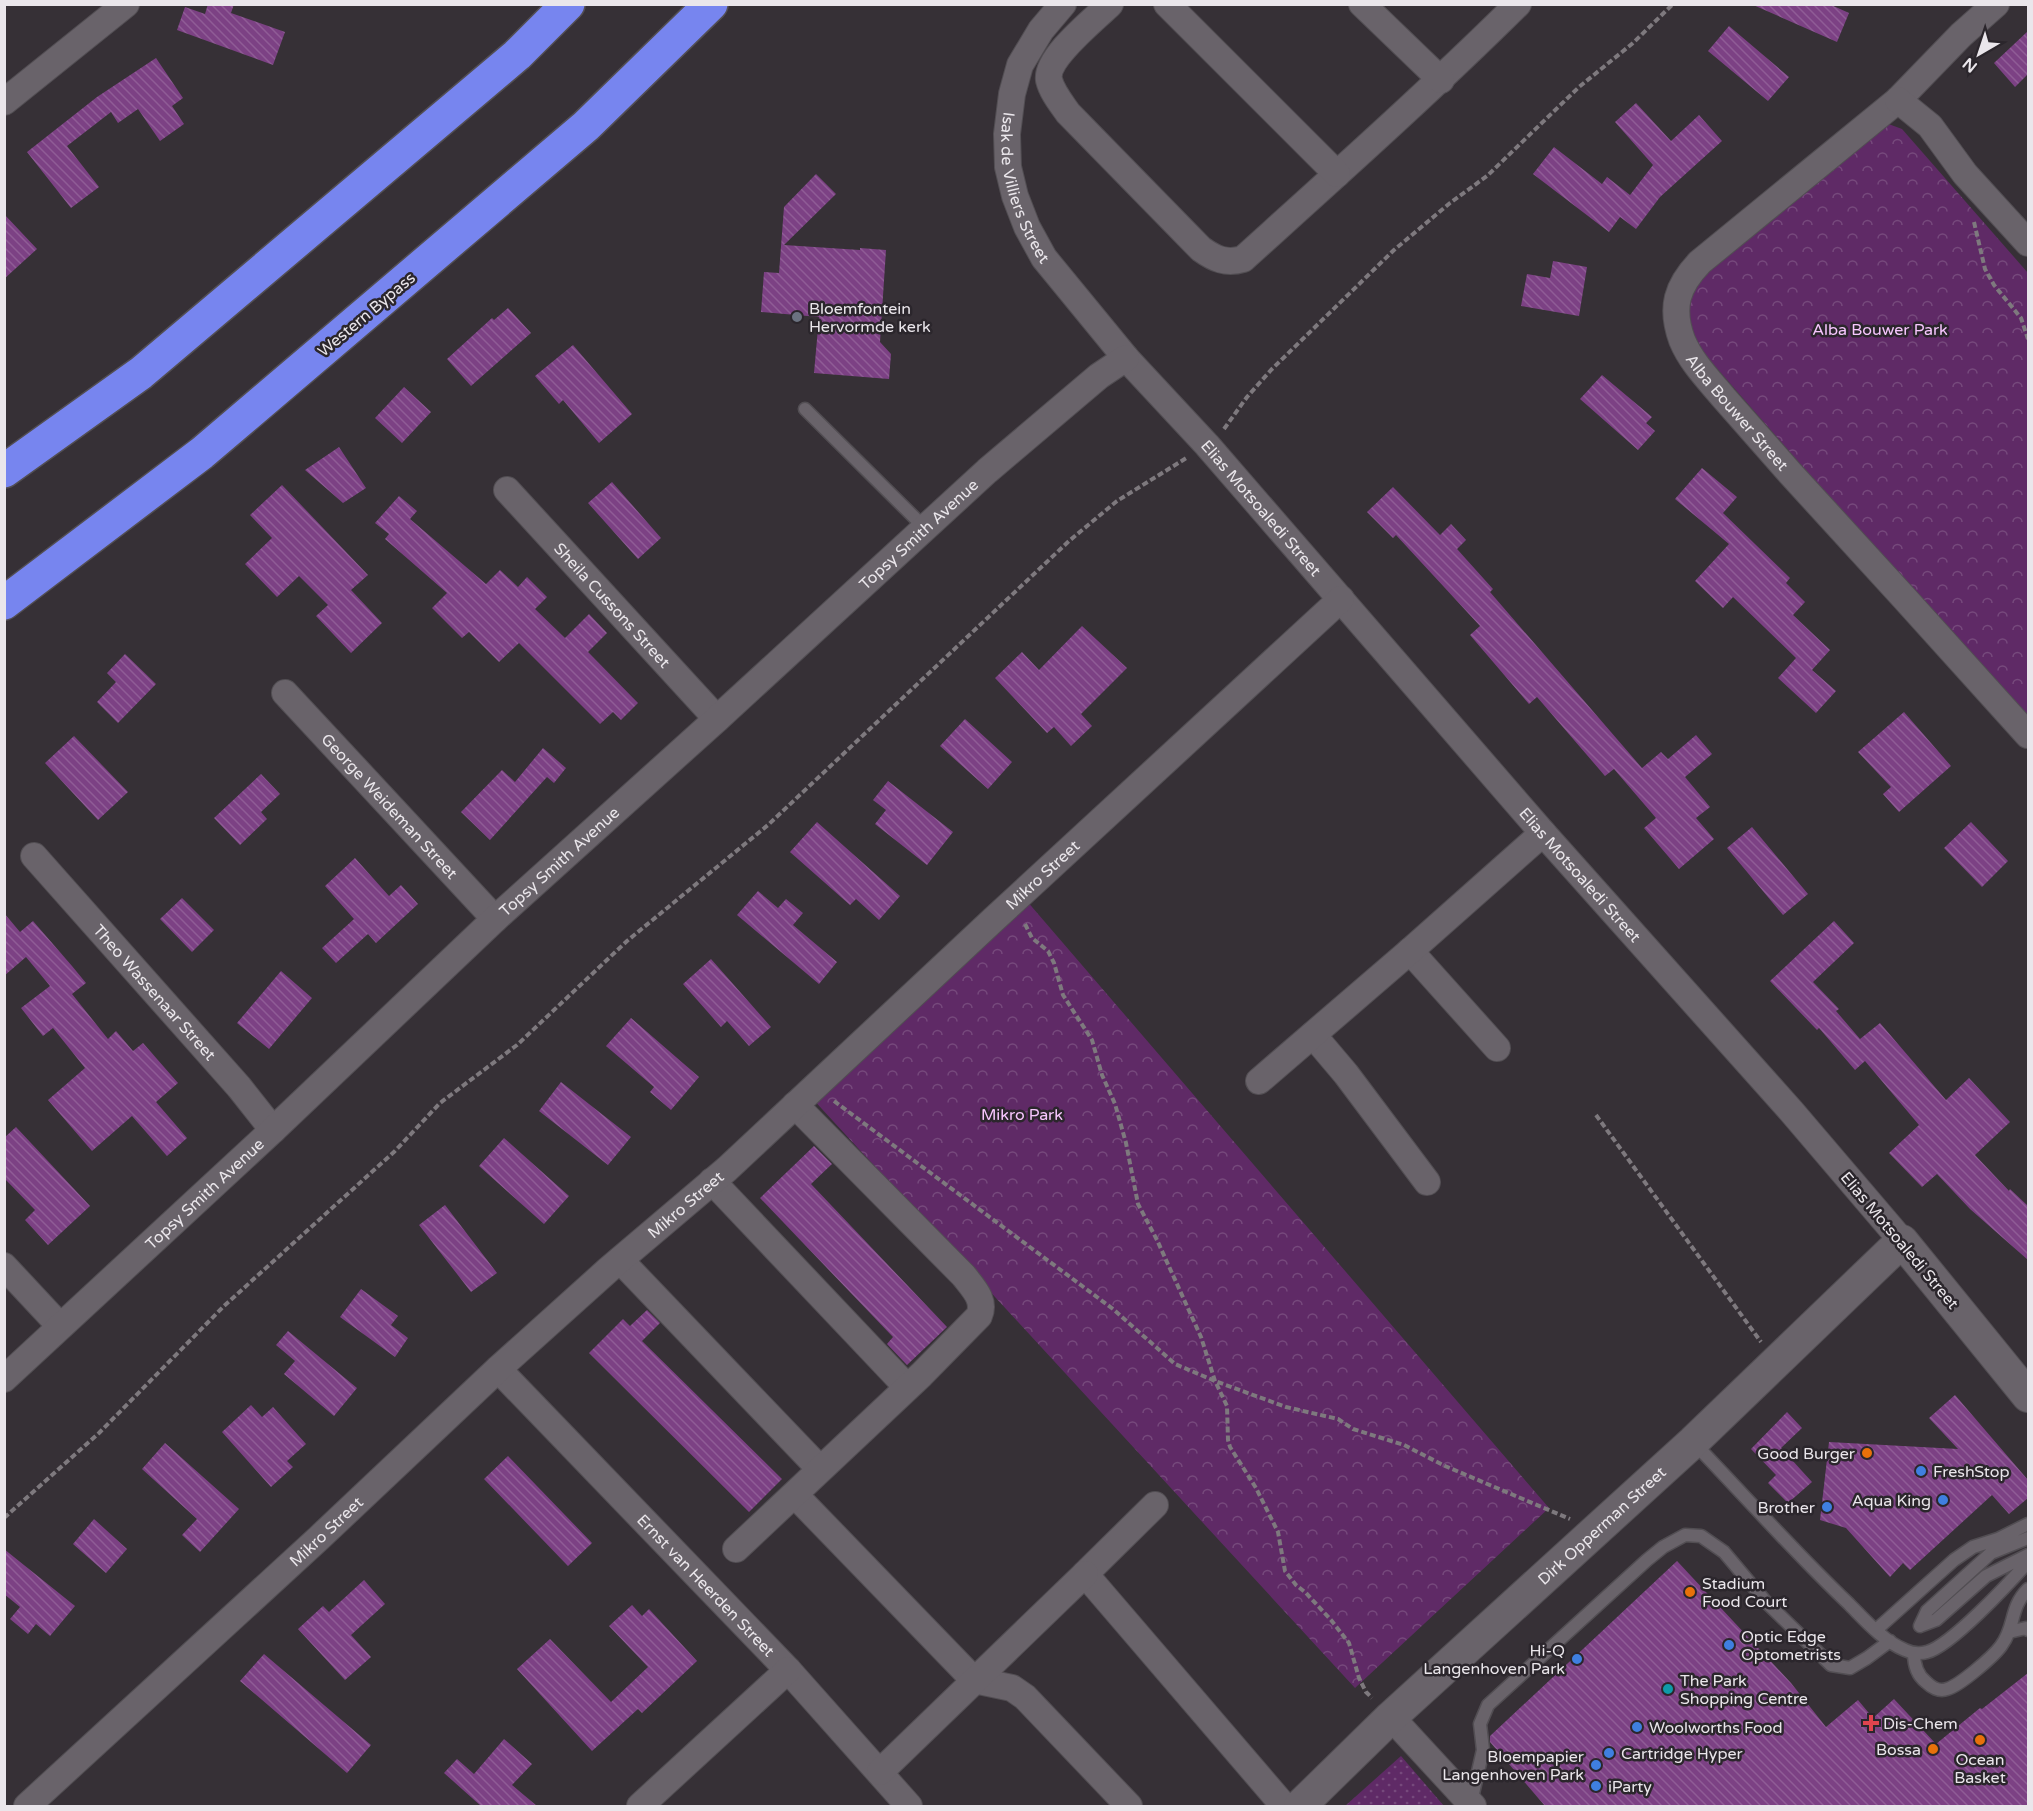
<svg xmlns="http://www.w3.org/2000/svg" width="2033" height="1811" viewBox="0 0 2033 1811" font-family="'Varela Round',sans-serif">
  <defs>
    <pattern id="grass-dots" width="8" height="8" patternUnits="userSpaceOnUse" patternTransform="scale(1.5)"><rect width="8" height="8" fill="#5f2a66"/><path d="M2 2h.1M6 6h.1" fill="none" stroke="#76497c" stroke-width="1.8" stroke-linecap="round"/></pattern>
    <pattern id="forest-crowns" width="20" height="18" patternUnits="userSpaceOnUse" patternTransform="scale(1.5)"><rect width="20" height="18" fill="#5f2a66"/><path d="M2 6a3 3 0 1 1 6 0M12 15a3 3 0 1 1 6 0" fill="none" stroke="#76497c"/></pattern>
    <pattern id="building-back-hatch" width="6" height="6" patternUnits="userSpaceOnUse" patternTransform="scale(1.5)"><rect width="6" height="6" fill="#7c4184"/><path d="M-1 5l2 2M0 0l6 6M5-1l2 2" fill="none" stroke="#8f5c96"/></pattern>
  </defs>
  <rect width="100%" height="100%" fill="#363036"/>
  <!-- grass -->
  <path fill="url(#grass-dots)" d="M1401 1756 1444 1806H1345Z"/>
  <!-- forest -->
  <path fill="url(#forest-crowns)" d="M1875 119 1902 129 2028 273V725L1693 341 1685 309 1689 284Z
    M1026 900 1549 1508 1355 1688 810 1096Z"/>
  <!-- building -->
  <path fill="url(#building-back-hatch)" d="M208 4H234L231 13 285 32 273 65 177 30 185 7 205 14Z
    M1751 4H1829L1849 13 1837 42Z
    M1729 26 1789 77 1768 101 1708 51Z
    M2028 31V74L2015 87 1994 63Z
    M156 58 183 98 172 106 184 124 160 141 138 109 118 123 111 112 67 146 99 187 71 208 27 152 97 97Z
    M1636 103 1671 141 1699 115 1722 141 1660 197 1636 229 1620 217 1609 232 1533 174 1554 147 1602 184 1607 177 1630 195 1653 165 1615 122Z
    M816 174 836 194 784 245 860 250V248L886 250 880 342 891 354 889 379 814 373 819 317 761 312 764 272 779 273 784 207Z
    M4 214 37 249 4 279Z
    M1553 261 1587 267 1579 316 1521 306 1527 274 1550 278Z
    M508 308 531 333 471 386 447 359 492 318 494 320Z
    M573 345 632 414 599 443 563 400 559 404 535 376Z
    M1602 375 1652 417 1646 423 1655 431 1638 450 1580 399Z
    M404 387 431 412 402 443 375 418Z
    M339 447 366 488 343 503 305 470Z
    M1702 468 1737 497 1723 513 1790 578 1786 583 1805 602 1793 615 1830 650 1812 670 1836 691 1816 713 1778 678 1796 658 1733 597 1723 608 1695 581 1729 544 1675 499Z
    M612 482 661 538 638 559 588 503Z
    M282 485 368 575 351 590 382 623 351 653 316 616 328 605 299 576 277 597 245 564 272 538 250 515Z
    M1393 487 1440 535 1451 524 1466 540 1457 549 1493 589 1490 592 1642 768 1661 752 1668 759 1696 735 1712 754 1685 777 1710 807 1696 818 1714 839 1679 869 1644 828 1656 818 1614 769 1605 776 1537 697 1529 704 1470 635 1480 626 1396 535 1393 538 1367 512Z
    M399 496 417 511 410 519 486 584 500 570 518 587 527 577 547 597 535 609 565 638 589 614 607 633 588 652 638 703 621 720 613 712 600 724 519 643 499 662 469 632 462 638 432 608 447 593 385 539 389 534 375 523Z
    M1082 626 1127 668 1081 714 1092 726 1071 746 1054 727 1047 733 995 678 1022 652 1039 670Z
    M125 654 156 684 118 723 97 702 116 682 107 673Z
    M1904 712 1951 766 1899 812 1883 794 1891 787 1858 752Z
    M965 719 1012 762 988 789 940 746Z
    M74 736 128 792 98 820 45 763Z
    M543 748 566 768 554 783 547 777 490 840 461 812 502 770 515 782Z
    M261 774 280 794 261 812 267 819 240 845 214 818Z
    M888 781 953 832 927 865 875 824 886 810 873 800Z
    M817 822 900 896 879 920 856 899 850 905 790 852Z
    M1971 822 2008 861 1982 887 1944 848Z
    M1752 827 1808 894 1783 915 1727 848Z
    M355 858 389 896 401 885 418 904 376 943 368 934 336 963 322 948 354 919 325 886Z
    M758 891 778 908 786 899 803 913 793 925 837 962 819 984 737 915Z
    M182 898 214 930 192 952 160 919Z
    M4 913 20 932 33 921 72 966 86 983 72 994 108 1039 116 1031 133 1051 143 1043 178 1083 156 1102 187 1138 167 1156 132 1116 92 1151 48 1100 85 1068 53 1028 43 1036 21 1008 50 986 26 957 4 976Z
    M1834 921 1854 943 1813 982 1839 1009 1836 1011 1860 1039 1880 1023 1946 1100 1969 1078 2010 1122 1975 1155 2009 1191 2010 1189 2028 1206V1260L1970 1209 1937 1174 1922 1187 1889 1153 1919 1125 1865 1061 1855 1070 1819 1028 1817 1030 1770 981Z
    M711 959 771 1027 749 1046 727 1021 721 1027 683 984Z
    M281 971 312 998 269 1049 237 1023Z
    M631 1018 699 1077 671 1110 650 1092 654 1087 606 1046Z
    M561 1082 631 1137 608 1165 539 1111Z
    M16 1127 90 1206 48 1245 25 1220 35 1210 4 1178V1138Z
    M504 1138 569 1196 544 1224 479 1166Z
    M814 1146 832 1164 811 1184 947 1327 907 1365 887 1344 893 1337 760 1198Z
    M445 1205 497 1273 471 1292 419 1225Z
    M361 1289 398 1316 391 1325 408 1338 395 1357 340 1317Z
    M647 1310 660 1323 642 1341 782 1479 749 1512 589 1353 623 1319 630 1326Z
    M288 1331 357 1388 334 1416 284 1374 295 1361 276 1345Z
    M1955 1395 2028 1480V1498L2009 1514 1992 1495 1910 1570 1903 1563 1890 1577 1846 1528 1820 1520 1829 1442 1958 1449 1929 1418Z
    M251 1405 262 1417 273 1407 306 1444 287 1461 293 1467 271 1487 222 1432Z
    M1787 1412 1802 1428 1781 1448 1812 1482 1788 1503 1768 1483 1776 1475 1751 1449Z
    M165 1443 239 1509 200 1552 182 1535 197 1519 142 1469Z
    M508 1456 592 1543 568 1566 484 1479Z
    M94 1519 127 1549 106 1573 73 1544Z
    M4 1549 75 1606 50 1636 36 1624 28 1634 10 1619 20 1607 4 1594Z
    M1677 1561 1791 1683 1826 1727 1858 1700 1873 1718 1894 1699 1936 1744 1980 1708 1982 1709 2028 1673V1806H1545L1490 1742V1736Z
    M364 1580 385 1604 351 1635 371 1657 345 1680 298 1629 323 1606 329 1612Z
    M632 1605 642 1616 649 1609 697 1661 642 1713 638 1709 592 1751 517 1669 550 1639 611 1702 648 1667 609 1626Z
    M264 1654 371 1745 347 1773 240 1681Z
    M504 1739 532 1764 512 1785 537 1806H481L444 1773 457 1759 474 1774Z"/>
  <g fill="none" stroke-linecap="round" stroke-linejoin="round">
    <defs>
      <path id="service" d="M805 409 925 528
        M1694 1443C1746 1497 1795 1553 1849 1604 1865 1620 1883 1641 1905 1650 1911 1653 1920 1654 1927 1652 1951 1646 2010 1582 2028 1562
        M1920 1626 1927 1611 1991 1553 2028 1538
        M1920 1626 1936 1620 1986 1576 2028 1555
        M1876 1630 1954 1560 1973 1547 1998 1539 2028 1524
        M2009 1632 2026 1628 2028 1630
        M1914 1653C1914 1664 1917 1675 1926 1682 1931 1687 1939 1692 1947 1689 1959 1686 1993 1657 2001 1646 2016 1626 2009 1608 2028 1589
        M1471 1802 1483 1750 1480 1724 1488 1705 1647 1560 1663 1547 1685 1535 1701 1536 1724 1552 1766 1602 1831 1665 1850 1668 1867 1658 1890 1641"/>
      <g id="minor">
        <path id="s1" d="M1063 4 1041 30 1020 65 1012 94 1007 134 1008 167 1015 196 1027 227 1044 258 1126 358 1207 445 1543 833 1792 1112 1902 1241"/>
        <path d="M1110 4C1095 19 1045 58 1049 80 1052 92 1061 103 1068 113L1201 249C1215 259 1226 264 1243 259 1336 175 1429 92 1518 4"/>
        <path d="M1167 4 1337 174"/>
        <path d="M1362 4 1441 80"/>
        <path id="s2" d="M1996 4 1961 35 1898 100 1700 262C1677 286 1670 307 1682 340 1691 362 1709 380 1724 398 1746 423 1768 448 1790 473 1870 560 1949 647 2028 735"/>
        <path d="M1898 100 1930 126 1965 174 2028 243"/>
        <path d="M4 102 126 4"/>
        <path id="s3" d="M507 490 717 719"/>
        <path id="s4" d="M285 693 495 919"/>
        <path id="s5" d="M34 856 239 1087 273 1130"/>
        <path d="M1410 951 1497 1048"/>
        <path d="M1313 1035 1346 1074 1427 1182"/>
        <path d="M1259 1081 1410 951 1543 833"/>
        <path d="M712 1181 907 1387"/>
        <path d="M620 1260 820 1469"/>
        <path d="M4 1266 60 1326"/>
        <path id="s6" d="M498 1369 788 1670 909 1806"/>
        <path id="s7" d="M4 1379 273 1130 495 919 717 719 987 471 1099 376 1126 358"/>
        <path d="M795 1495 974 1680 1012 1688 1025 1697 1129 1806"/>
        <path d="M1155 1505 1085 1574 1284 1806"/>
        <path d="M736 1549 921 1375 979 1316C986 1300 973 1288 964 1276L795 1105"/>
        <path d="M1391 1717 1473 1806"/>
        <path d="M880 1772 1085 1574"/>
        <path id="s8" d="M27 1806 319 1538 498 1369 608 1270 727 1169 993 920 1341 599"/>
        <path d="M640 1806 788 1670"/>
      </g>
      <g id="tertiary">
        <path id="s9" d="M1300 1806 1391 1717 1693 1442 1902 1241 2028 1396"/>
      </g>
      <path id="motorway" d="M4 471 141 373 517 55 568 4
        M4 603 202 453 586 126 711 4"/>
    </defs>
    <!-- service casing -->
    <use href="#service" stroke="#524e53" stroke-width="15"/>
    <!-- minor casing -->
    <use href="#minor" stroke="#524e53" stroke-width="28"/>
    <!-- tertiary casing -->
    <use href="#tertiary" stroke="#524e53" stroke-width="34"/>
    <!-- motorway casing -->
    <use href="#motorway" stroke="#524e53" stroke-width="36"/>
    <!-- path -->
    <path stroke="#7e797e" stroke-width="4" stroke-dasharray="6 3" stroke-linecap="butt" d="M1974 222 1985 269 1994 285 2021 318 2028 339
      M1224 429 1247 397 1271 370 1394 250 1450 203 1487 176 1579 87 1633 43 1673 4
      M1025 924 1032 938 1048 951 1054 963 1063 995 1092 1040 1102 1075 1115 1104 1126 1143 1138 1204 1157 1240 1201 1337 1215 1381 1227 1406 1228 1440 1230 1447 1256 1488 1278 1532 1285 1571 1296 1585 1306 1593 1331 1620 1349 1643 1359 1678 1366 1692 1372 1698
      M834 1101 1113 1309 1175 1364 1215 1381 1286 1407 1338 1419 1353 1429 1404 1445 1445 1466 1570 1519
      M1596 1115 1761 1342
      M4 1518 99 1433 224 1306 395 1151 440 1103 517 1045 627 941 768 825 1069 541 1117 501 1188 457"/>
    <!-- service -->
    <use href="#service" stroke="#69636a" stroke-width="12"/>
    <!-- minor -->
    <use href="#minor" stroke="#69636a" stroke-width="26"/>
    <!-- tertiary -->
    <use href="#tertiary" stroke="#69636a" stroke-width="32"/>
    <!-- motorway -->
    <use href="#motorway" stroke="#7785ef" stroke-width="33"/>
  </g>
  <!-- markers -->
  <circle fill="#6b7280" stroke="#2b262c" stroke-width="2" cx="797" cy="317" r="6"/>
  <g fill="#e8710a" stroke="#2b262c" stroke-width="2">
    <circle cx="1867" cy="1453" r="6"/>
    <circle cx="1690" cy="1592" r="6"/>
    <circle cx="1980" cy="1740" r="6"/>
    <circle cx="1933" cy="1749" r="6"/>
  </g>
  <g fill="#3f7fe0" stroke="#2b262c" stroke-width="2">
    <circle cx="1921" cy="1471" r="6"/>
    <circle cx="1943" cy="1500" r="6"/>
    <circle cx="1827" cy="1507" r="6"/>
    <circle cx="1729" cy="1645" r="6"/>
    <circle cx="1577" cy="1659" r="6"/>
    <circle cx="1637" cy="1727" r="6"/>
    <circle cx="1609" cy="1753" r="6"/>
    <circle cx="1596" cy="1765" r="6"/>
    <circle cx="1596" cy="1786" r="6"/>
  </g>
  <circle fill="#0f9aa8" stroke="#2b262c" stroke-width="2" cx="1668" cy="1689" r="6"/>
  <path fill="#e0444e" stroke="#2b262c" stroke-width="2" d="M1868 1714h6v6h6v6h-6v6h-6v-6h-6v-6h6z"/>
  <g text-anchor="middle" stroke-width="5" stroke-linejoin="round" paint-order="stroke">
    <!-- street labels -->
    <g font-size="16" fill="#eae6eb" stroke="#2b262c">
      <text dy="6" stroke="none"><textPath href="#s1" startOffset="202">Isak de Villiers Street</textPath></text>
      <text transform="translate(366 314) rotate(-40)" y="6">Western Bypass</text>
      <text dy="6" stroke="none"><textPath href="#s2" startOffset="570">Alba Bouwer Street</textPath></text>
      <text dy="6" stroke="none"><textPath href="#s1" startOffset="608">Elias Motsoaledi Street</textPath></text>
      <text dy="6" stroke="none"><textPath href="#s7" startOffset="1245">Topsy Smith Avenue</textPath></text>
      <text dy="6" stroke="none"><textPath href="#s3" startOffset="156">Sheila Cussons Street</textPath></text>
      <text dy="6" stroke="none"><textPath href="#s4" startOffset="154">George Weideman Street</textPath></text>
      <text dy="6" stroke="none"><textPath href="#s7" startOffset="759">Topsy Smith Avenue</textPath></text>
      <text dy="6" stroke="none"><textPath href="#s1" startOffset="1094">Elias Motsoaledi Street</textPath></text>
      <text dy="6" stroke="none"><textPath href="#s8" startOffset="1378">Mikro Street</textPath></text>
      <text dy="6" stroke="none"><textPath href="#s5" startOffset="182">Theo Wassenaar Street</textPath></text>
      <text dy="6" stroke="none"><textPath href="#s7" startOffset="273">Topsy Smith Avenue</textPath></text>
      <text dy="6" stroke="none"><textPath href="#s8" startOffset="892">Mikro Street</textPath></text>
      <text transform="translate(1900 1240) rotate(50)" y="6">Elias Motsoaledi Street</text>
      <text dy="6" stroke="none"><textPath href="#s9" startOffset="412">Dirk Opperman Street</textPath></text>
      <text dy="6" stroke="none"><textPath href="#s8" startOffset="406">Mikro Street</textPath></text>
      <text dy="6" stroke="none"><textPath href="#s6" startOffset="300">Ernst van Heerden Street</textPath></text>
    </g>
    <!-- poi labels -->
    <g font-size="16" fill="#eae6eb" stroke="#2b262c" text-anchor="start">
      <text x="809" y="314">Bloemfontein<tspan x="809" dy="18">Hervormde kerk</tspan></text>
      <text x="1855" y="1459" text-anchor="end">Good Burger</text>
      <text x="1933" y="1477">FreshStop</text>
      <text x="1931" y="1506" text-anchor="end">Aqua King</text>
      <text x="1815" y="1513" text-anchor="end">Brother</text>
      <text x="1702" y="1589">Stadium<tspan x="1702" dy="18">Food Court</tspan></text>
      <text x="1741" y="1642">Optic Edge<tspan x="1741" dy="18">Optometrists</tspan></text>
      <text x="1565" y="1656" text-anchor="end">Hi-Q<tspan x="1565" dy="18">Langenhoven Park</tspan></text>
      <text x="1680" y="1686">The Park<tspan x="1680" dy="18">Shopping Centre</tspan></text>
      <text x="1883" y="1729">Dis-Chem</text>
      <text x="1649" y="1733">Woolworths Food</text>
      <text x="1921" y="1755" text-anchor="end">Bossa</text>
      <text x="1621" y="1759">Cartridge Hyper</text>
      <text x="1584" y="1762" text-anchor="end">Bloempapier<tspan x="1584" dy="18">Langenhoven Park</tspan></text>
      <text x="1980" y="1765" text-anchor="middle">Ocean<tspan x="1980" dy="18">Basket</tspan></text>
      <text x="1608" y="1792">iParty</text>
    </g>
    <!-- park labels -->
    <g font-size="16" fill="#f7c6fe" stroke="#2b262c">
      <text x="1880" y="335">Alba Bouwer Park</text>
      <text x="1022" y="1120">Mikro Park</text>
    </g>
  </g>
  <!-- border -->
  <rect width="2033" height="1811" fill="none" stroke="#eae6eb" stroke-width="12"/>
  <!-- north arrow -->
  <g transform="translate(1979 54) rotate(219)" stroke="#2b262c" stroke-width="4.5" paint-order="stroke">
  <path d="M0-4.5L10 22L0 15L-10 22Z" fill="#eae6eb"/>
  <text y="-9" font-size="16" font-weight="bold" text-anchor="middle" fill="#eae6eb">N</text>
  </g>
</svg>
